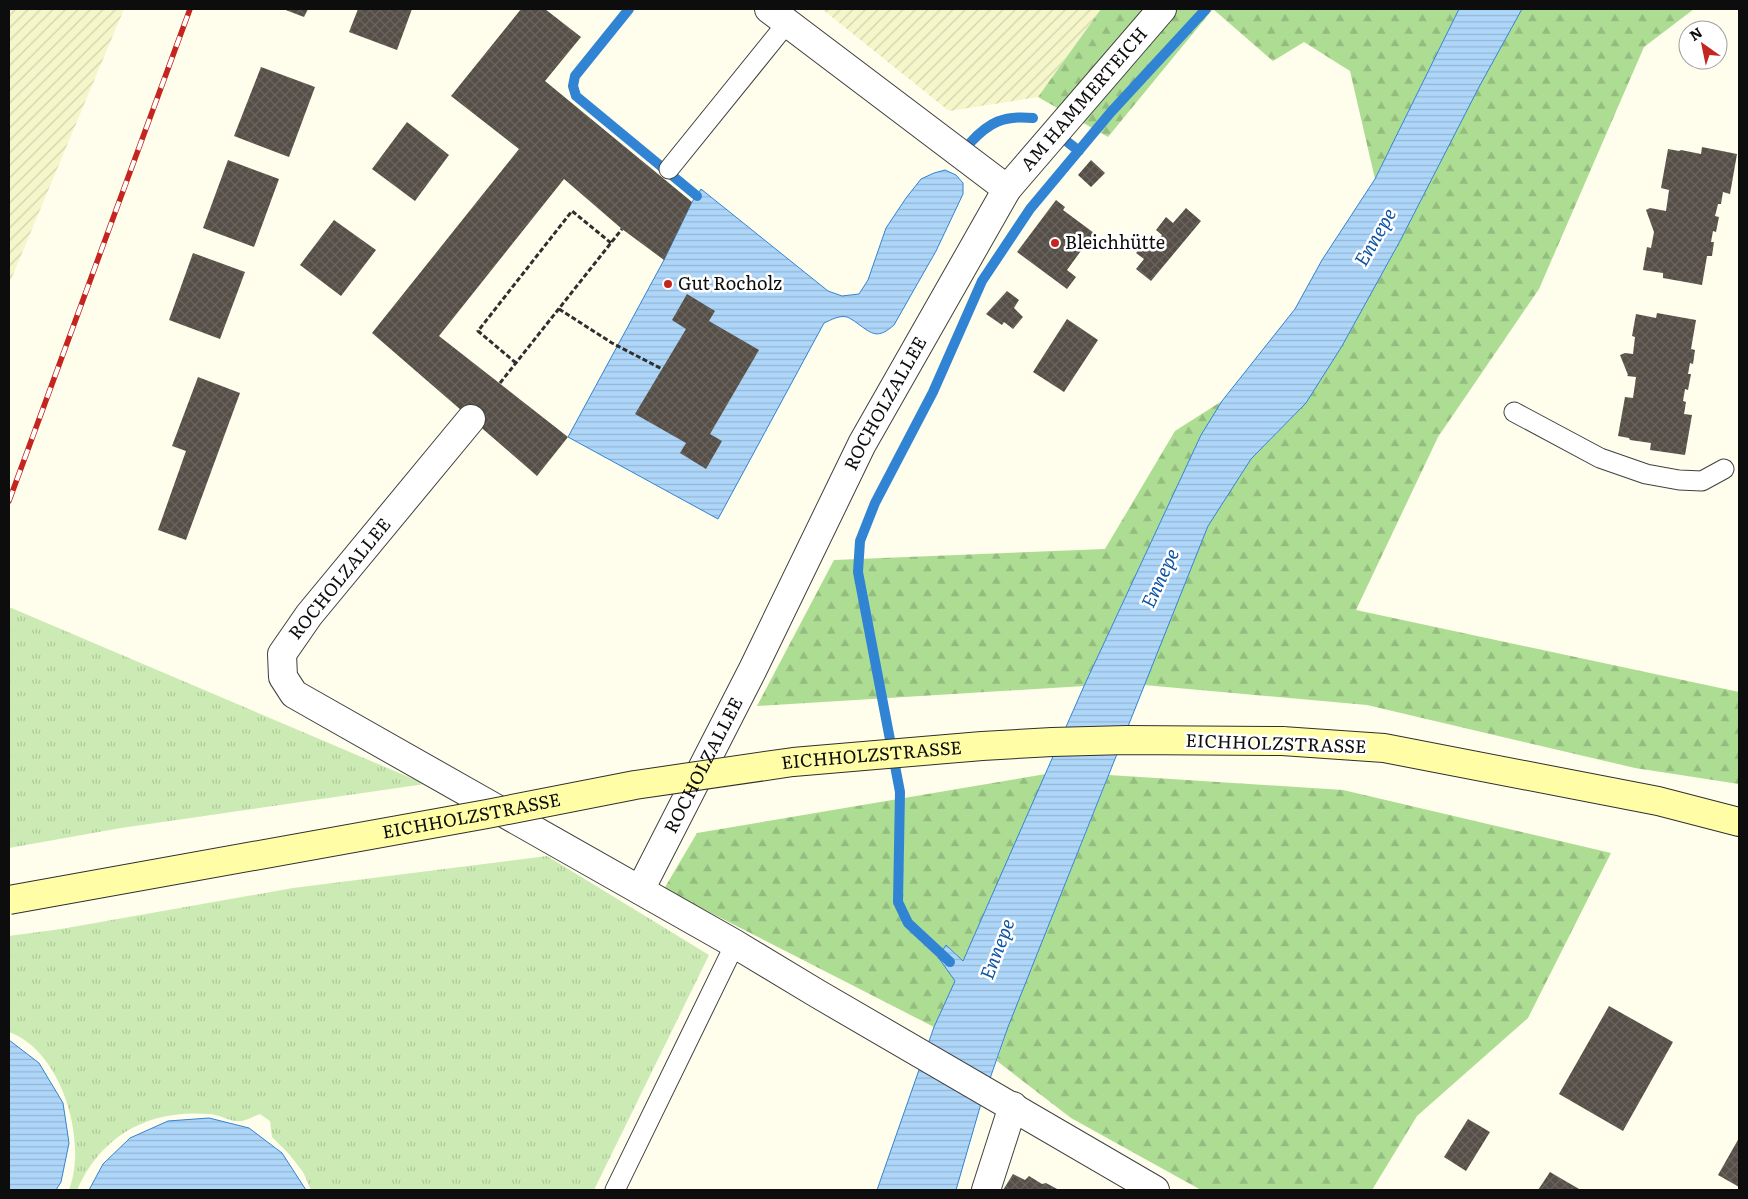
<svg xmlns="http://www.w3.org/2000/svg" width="1748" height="1199" viewBox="0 0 1748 1199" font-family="Literata,serif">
  <defs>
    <pattern id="farmland-furrows" width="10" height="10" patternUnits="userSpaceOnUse" patternTransform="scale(1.25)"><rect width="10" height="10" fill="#f6f6cb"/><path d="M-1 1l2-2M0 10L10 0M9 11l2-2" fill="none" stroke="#d2d2ad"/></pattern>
    <pattern id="grass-tufts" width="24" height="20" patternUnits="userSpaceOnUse" patternTransform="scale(1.25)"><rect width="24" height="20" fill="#ccebb4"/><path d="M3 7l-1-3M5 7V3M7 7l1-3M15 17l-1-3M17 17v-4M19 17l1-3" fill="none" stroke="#aec89a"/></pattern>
    <pattern id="forest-firs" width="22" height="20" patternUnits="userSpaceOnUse" patternTransform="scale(1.25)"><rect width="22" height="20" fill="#addd93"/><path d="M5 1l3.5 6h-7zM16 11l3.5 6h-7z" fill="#94bc7e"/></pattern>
    <pattern id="water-rules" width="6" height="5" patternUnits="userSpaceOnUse" patternTransform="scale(1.25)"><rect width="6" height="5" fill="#aed6f9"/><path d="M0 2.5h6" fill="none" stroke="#94b6d4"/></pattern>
    <pattern id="building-cross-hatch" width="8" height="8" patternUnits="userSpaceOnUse" patternTransform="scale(1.25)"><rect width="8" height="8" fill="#564f48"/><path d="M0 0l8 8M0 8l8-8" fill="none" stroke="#69645e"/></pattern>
  </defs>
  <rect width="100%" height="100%" fill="#fffdec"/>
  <!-- farmland -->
  <path fill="url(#farmland-furrows)" d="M9 9H124L9 284Z
    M822 9H1101L1038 97 949 111Z"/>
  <!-- grass -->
  <path fill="url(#grass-tufts)" d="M9 607 425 784 121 828 9 848Z
    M547 856 709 955 594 1190H311L303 1172 289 1154 272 1137 270 1121 260 1114C254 1116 248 1120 242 1121 232 1123 219 1114 209 1114 149 1109 101 1135 77 1190H69C88 1141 62 1051 9 1032V936L61 929 293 888Z"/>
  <!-- forest -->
  <path fill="url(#forest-firs)" d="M1101 9H1459L1375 179 1350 71 1304 42 1273 61 1213 9 1108 137 1038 97Z
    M1522 9H1694L1644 47 1539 289 1438 437 1356 610 1739 692V784L1635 768 1367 705 1144 685 1208 526 1251 459 1306 403 1342 346 1400 241 1479 87Z
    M1222 401 1201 435 1084 686 757 706 834 560 1105 549 1175 431Z
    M1046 774 963 961 946 945 938 957 955 981 934 1027 664 889 697 833Z
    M1109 775 1343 790 1611 853 1528 1018 1417 1116 1372 1190H1201L1071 1118 997 1061 1008 1027Z"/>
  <!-- water -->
  <path fill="url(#water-rules)" stroke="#3184d4" d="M1459 9H1522L1479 87 1400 241 1342 346 1306 403 1251 459 1208 526 1008 1027 980 1107 956 1190H877L934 1027 955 981 938 957 946 945 963 961 1084 686 1201 435 1222 401 1295 309 1322 260 1375 179Z
    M945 170 956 175 963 183V194L936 251 894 325C878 339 873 335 857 323 854 321 850 318 847 317 839 315 831 320 824 323L718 519 568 437 664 260 692 202 701 189 828 291 842 296 859 294 868 280 886 228 906 198 921 179 934 173Z
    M9 1040 39 1063 63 1103 69 1143 61 1182 56 1190H9Z
    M209 1118 249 1128 282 1153 306 1190H89L103 1164 130 1138 168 1121Z"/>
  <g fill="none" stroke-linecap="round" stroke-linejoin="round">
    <!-- stream -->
    <path stroke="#3184d4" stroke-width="10" d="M629 9 575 76 573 86 576 96 697 196
      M1065 140 1079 151
      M970 143C989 122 1004 115 1033 118
      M950 962 908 923 898 902 900 792 858 572 860 541 875 503 933 392 982 281 1030 209 1111 112 1206 9"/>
  </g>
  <!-- building -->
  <path fill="url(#building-cross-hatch)" d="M283 9H308L304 17Z
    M358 9H412L397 50 349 32Z
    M521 9H545L581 37 545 81 692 202 664 260 622 229 564 179 439 336 568 437 537 476 372 333 519 149 451 96Z
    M261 67 315 87 289 157 234 136Z
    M407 122 449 155 415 201 372 169Z
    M1702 147 1737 154 1730 194 1723 192 1721 204H1718L1715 216 1719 217 1716 232 1713 231 1711 242H1714L1712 256H1707L1702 285 1663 278V273L1643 270 1647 247 1651 248 1654 232 1646 210 1650 208 1666 211 1669 190 1661 188 1668 149 1679 151 1681 150 1701 154Z
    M228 160 279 179 254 247 203 228Z
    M1091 160 1105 173 1091 187 1078 175Z
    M1056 200 1065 207 1063 210 1094 233 1067 270 1076 277 1067 289 1017 252Z
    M1186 208 1201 221 1151 281 1136 269 1144 259 1136 253 1145 243 1152 248 1162 235 1156 230 1166 217 1173 223Z
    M334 220 376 250 341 296 300 265Z
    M193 253 245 272 220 339 169 320Z
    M1007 291 1019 300 1014 308 1023 317 1013 329 1004 322 1002 325 986 314Z
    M687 294 715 311 709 321 759 350 710 434 722 441 706 469 680 453 686 443 635 414 686 329 672 320Z
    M1657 313 1696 320 1691 349 1695 350 1693 364 1690 363 1688 374H1691L1688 390 1685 389 1683 401 1686 402 1684 414 1692 415 1685 455 1650 450 1651 443 1630 440 1629 438 1618 436 1625 397 1633 398 1636 377 1627 376 1628 375 1620 355 1625 353 1633 354 1635 337 1632 336 1636 314 1656 318Z
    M1067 319 1098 340 1064 392 1033 372Z
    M198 377 240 393 186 540 158 530 186 451 172 446Z
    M1609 1006 1673 1042 1623 1131 1559 1094Z
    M1468 1119 1490 1132 1466 1171 1444 1157Z
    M1739 1138V1187L1718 1175Z
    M1550 1172 1567 1182 1581 1190H1538Z
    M1013 1174 1025 1180 1029 1176 1042 1184 1046 1183 1059 1190H1003Z"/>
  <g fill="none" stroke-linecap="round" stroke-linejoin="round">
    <defs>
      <path id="lane" d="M669 169 787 23
        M1514 412 1600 458 1646 474 1679 480 1702 481 1724 469
        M615 1190 735 944"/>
      <g id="street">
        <path d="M769 9 1007 189"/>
        <path d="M471 419 309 615 282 654 283 677 294 694 735 944 818 994 1155 1190"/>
        <path id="s1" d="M640 890 753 669 862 444 1007 189 1162 9"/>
        <path d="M986 1190 1013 1106"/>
      </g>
      <path id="secondary" d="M1282 741 1384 748 1658 801 1739 822"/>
    </defs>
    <!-- lane casing -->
    <use href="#lane" stroke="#404040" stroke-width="21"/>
    <!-- street casing -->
    <use href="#street" stroke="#404040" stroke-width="30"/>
    <!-- secondary casing -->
    <use href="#secondary" stroke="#2f2f2f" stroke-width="30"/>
    <!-- path -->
    <path stroke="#2f2f2f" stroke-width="3" stroke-dasharray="5 2.5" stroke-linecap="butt" d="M559 309 612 343 662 369
      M516 363 478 331 572 211 611 243
      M500 383 622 229"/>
    <!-- lane -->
    <use href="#lane" stroke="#fff" stroke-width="19"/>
    <!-- street -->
    <use href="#street" stroke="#fff" stroke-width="28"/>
    <!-- secondary -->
    <use href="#secondary" stroke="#fffea7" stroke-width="28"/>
    <defs>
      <path id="rail" d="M9 501 190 9"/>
    </defs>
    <!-- rail casing -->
    <use href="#rail" stroke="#c4251e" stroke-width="5.5"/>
    <!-- rail -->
    <use href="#rail" stroke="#fff" stroke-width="4" stroke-dasharray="11" stroke-linecap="butt"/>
    <defs>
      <g id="secondary-bridge">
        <path id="s2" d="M9 900 487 814 635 785 793 762 982 746 1052 742 1127 740 1282 741"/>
      </g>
    </defs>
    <!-- secondary-bridge casing -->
    <use href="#secondary-bridge" stroke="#2f2f2f" stroke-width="30" stroke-linecap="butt"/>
    <!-- secondary-bridge -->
    <use href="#secondary-bridge" stroke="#fffea7" stroke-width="28"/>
  </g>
  <!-- markers -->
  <g fill="#c4251e" stroke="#fff" stroke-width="2">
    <circle cx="1055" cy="243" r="5"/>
    <circle cx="668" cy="284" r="5"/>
  </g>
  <g text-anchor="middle" stroke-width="5" stroke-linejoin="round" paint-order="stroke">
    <!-- street labels -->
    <g font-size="18" fill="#0d0d0d" stroke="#fff">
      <text dy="6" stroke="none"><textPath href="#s1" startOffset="910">AM HAMMERTEICH</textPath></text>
      <text dy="6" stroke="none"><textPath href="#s1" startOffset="545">ROCHOLZALLEE</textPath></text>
      <text transform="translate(340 579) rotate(-51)" y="6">ROCHOLZALLEE</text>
      <text transform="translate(1276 744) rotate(2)" y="6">EICHHOLZSTRASSE</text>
      <text dy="6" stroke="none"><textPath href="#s2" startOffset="875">EICHHOLZSTRASSE</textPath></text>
      <text dy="6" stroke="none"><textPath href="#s1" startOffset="140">ROCHOLZALLEE</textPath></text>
      <text dy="6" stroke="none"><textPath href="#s2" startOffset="470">EICHHOLZSTRASSE</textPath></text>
    </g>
    <!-- poi labels -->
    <g font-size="18" fill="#0d0d0d" stroke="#fff" text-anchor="start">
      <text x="1065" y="249">Bleichhütte</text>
      <text x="678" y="290">Gut Rocholz</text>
    </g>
    <!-- water labels -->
    <g font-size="19" font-style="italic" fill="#1056a5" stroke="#fff">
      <text transform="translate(1375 237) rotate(-60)" y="7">Ennepe</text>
      <text transform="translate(1160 578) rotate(-65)" y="7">Ennepe</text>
      <text transform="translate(997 949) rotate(-69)" y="7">Ennepe</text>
    </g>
  </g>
  <!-- border -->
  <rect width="1748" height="1199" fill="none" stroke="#0d0d0d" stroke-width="20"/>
  <!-- north arrow -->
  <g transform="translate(1703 45) rotate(327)"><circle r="24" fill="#ffffff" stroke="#9e9e9e"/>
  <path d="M0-4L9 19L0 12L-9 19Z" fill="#c4251e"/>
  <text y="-8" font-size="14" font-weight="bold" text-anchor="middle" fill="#0d0d0d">N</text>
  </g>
</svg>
